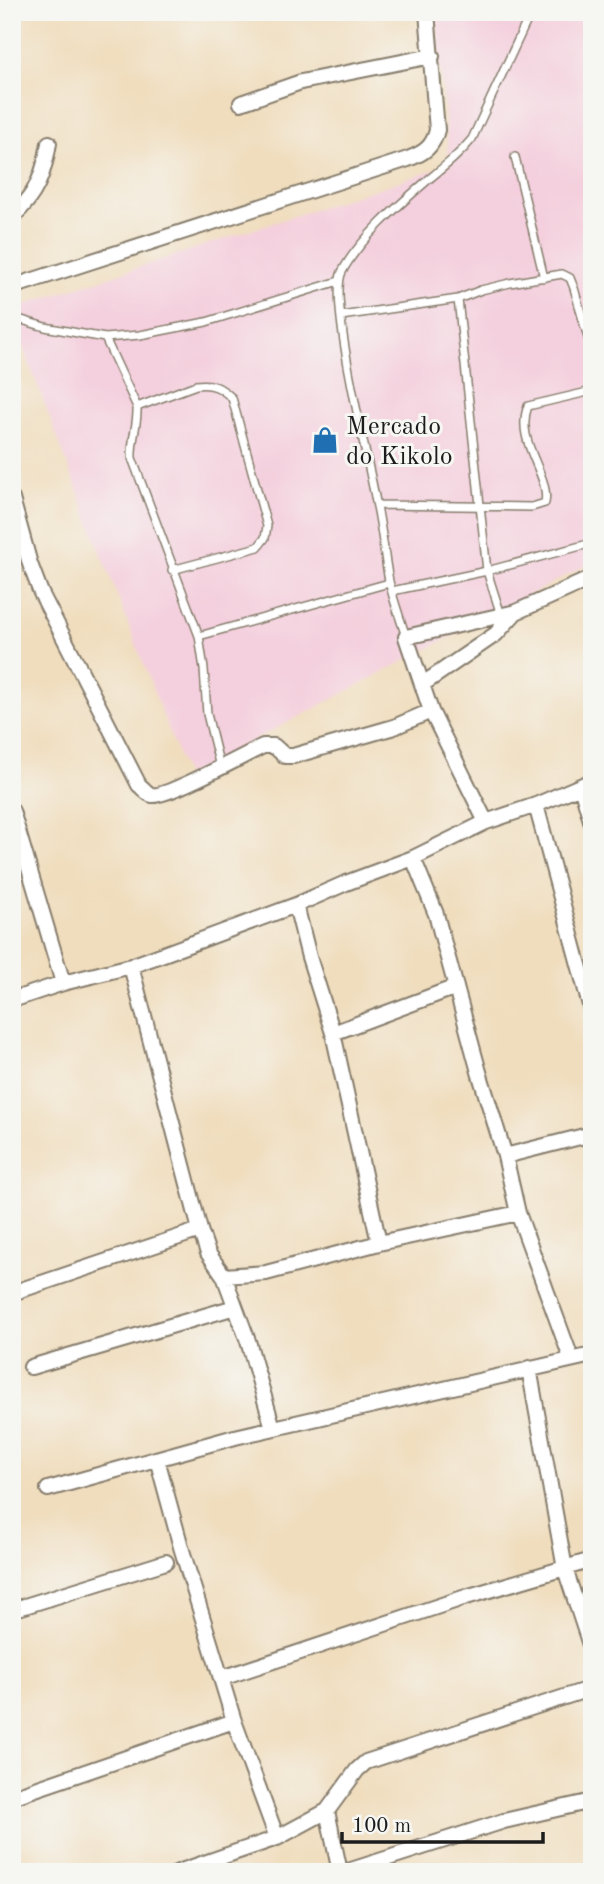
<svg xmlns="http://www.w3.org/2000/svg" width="604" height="1884" viewBox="0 0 604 1884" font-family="'Old Standard TT',serif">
  <rect width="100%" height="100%" fill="#f6f6f2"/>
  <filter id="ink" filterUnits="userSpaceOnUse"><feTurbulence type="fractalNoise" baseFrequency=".0143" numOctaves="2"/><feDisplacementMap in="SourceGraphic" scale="14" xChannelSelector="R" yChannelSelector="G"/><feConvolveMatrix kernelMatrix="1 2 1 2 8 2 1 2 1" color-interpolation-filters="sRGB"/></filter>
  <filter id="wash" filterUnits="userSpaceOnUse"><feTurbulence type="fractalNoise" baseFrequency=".00686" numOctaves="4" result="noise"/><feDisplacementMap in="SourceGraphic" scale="28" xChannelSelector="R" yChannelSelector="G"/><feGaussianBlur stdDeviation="1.57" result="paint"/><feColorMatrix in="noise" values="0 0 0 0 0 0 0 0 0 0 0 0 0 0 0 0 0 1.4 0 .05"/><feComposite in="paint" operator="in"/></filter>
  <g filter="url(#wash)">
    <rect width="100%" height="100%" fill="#f0ddbd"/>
    <!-- built -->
    <path fill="#f4cfdd" d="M436 12H592V562L186 776 12 318V309L449 165Z"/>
  </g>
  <g filter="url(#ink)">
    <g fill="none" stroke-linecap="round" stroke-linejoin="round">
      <defs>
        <path id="service" d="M515 157 544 278
          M458 299 487 571 501 615
          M341 316 458 299 481 290 510 283 562 274 570 278 574 288 592 352
          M12 317 45 327 105 338 140 335 206 322 339 281
          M105 338 137 407C138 425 131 440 132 458L199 636 204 669 207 714 220 767
          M137 407 196 385C213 383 220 387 232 398L267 526 265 538 258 547 172 570
          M377 505 532 507 545 503C551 475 514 442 528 406L592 391
          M392 591 487 571 592 543
          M199 636 389 583
          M406 637C400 618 393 599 389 581 384 554 382 528 376 502 369 463 328 299 342 272 360 238 400 204 429 179 445 166 459 155 472 139L531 12"/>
        <path id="minor" d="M241 103 301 82 432 56
          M12 217C36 196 44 174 49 143
          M12 287 408 159C424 153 433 147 437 130L427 12
          M12 499 30 564 41 593 139 785C143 788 147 794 152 795 165 798 247 754 263 746H274L285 756H293L394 727 431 711
          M423 684 496 634 515 613
          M581 786 592 824
          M536 805 592 1013
          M12 811 63 983
          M486 822 431 711 406 637 516 612 592 578
          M413 858 436 914 479 1072 505 1156 518 1213 571 1358
          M296 905 309 957 333 1033 379 1243
          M131 966 200 1230 208 1253 224 1276 266 1273 379 1243 518 1213
          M12 1000 63 983 131 966 296 905 346 883 413 858 486 822 536 805 592 781
          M333 1033 456 987
          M505 1156 592 1134
          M224 1276 248 1341 273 1428
          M12 1293 200 1230
          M31 1367 235 1307
          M529 1368 565 1569 592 1651
          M157 1459 181 1547 234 1721 277 1838
          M48 1489 235 1437 592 1355
          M12 1610 166 1562
          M222 1678 466 1597 592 1560
          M12 1797 234 1721
          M327 1811 340 1872
          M178 1872 277 1838 327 1811 357 1770 366 1762 592 1688
          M345 1872 504 1821 592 1801"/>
      </defs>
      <!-- service casing -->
      <use href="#service" stroke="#867c6c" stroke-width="10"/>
      <!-- minor casing -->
      <use href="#minor" stroke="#867c6c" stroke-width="18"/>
      <!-- service -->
      <use href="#service" stroke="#fff" stroke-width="7"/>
      <!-- minor -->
      <use href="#minor" stroke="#fff" stroke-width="14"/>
    </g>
  </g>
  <!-- icons -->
  <defs>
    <symbol id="shop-bare" viewBox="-9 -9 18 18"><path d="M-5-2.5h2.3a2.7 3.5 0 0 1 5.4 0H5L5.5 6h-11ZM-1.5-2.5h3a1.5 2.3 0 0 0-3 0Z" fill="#1f6fb2" stroke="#f6f6f2" stroke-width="2.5" paint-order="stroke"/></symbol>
  </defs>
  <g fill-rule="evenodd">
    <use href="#shop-bare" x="306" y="421" width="38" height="38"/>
  </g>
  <g text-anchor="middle" stroke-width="6" stroke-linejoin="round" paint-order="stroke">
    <!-- poi labels -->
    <g font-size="26" fill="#1c1c1c" stroke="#f6f6f2" text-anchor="start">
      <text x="346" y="434">Mercado<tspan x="346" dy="30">do Kikolo</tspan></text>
    </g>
  </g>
  <!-- margin -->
  <rect width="604" height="1884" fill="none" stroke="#f6f6f2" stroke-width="42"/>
  <!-- scale -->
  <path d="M342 1832v10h201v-10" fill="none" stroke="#1c1c1c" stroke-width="3.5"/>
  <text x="352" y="1832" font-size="21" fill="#1c1c1c" stroke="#f6f6f2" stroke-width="5" paint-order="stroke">100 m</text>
</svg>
